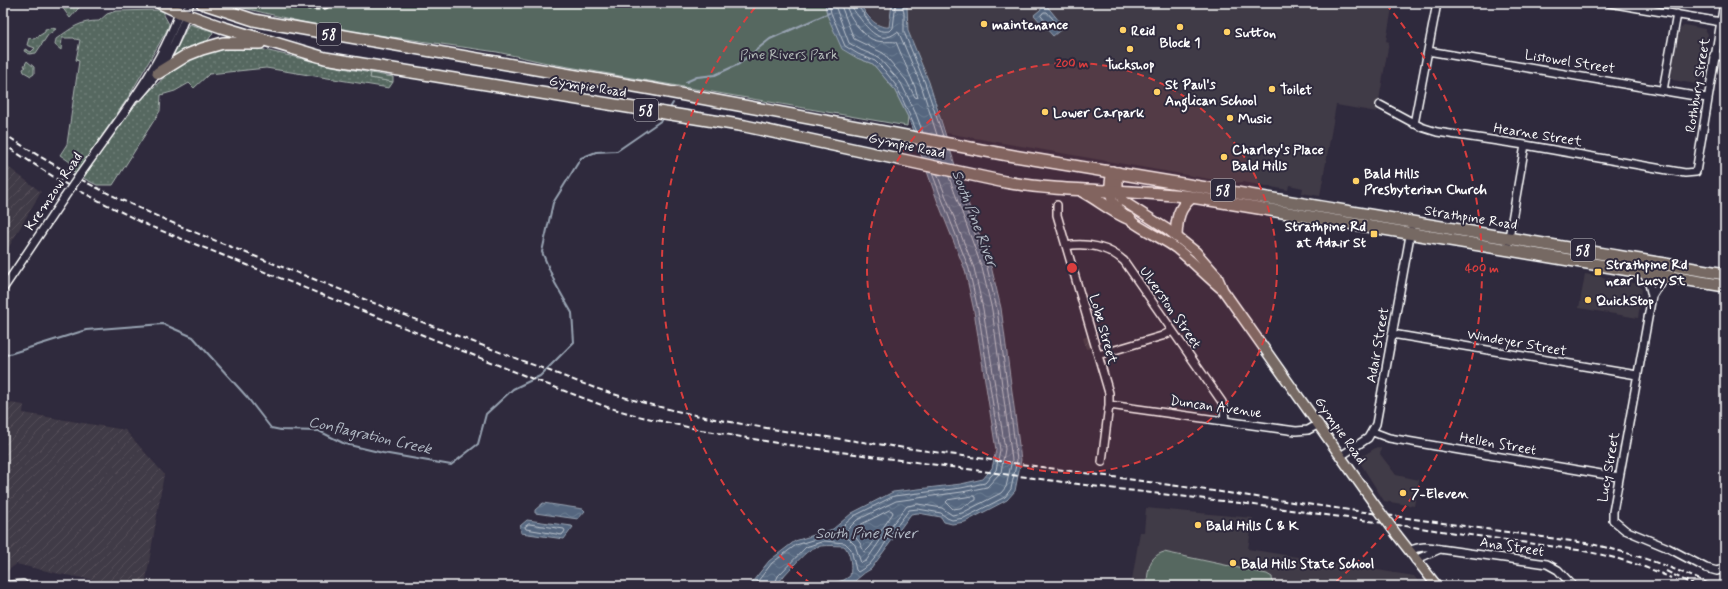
<svg xmlns="http://www.w3.org/2000/svg" width="1728" height="589" viewBox="0 0 1728 589" font-family="Mynerve,sans-serif">
  <defs>
    <pattern id="industrial-furrows" width="10" height="10" patternUnits="userSpaceOnUse"><rect width="10" height="10" fill="#413a46"/><path d="M-1 1l2-2M0 10L10 0M9 11l2-2" fill="none" stroke="#544e58"/></pattern>
    <pattern id="grass-dots" width="8" height="8" patternUnits="userSpaceOnUse"><rect width="8" height="8" fill="#566861"/><path d="M2 2h.1M6 6h.1" fill="none" stroke="#6f7f79" stroke-width="1.8" stroke-linecap="round"/></pattern>
    <pattern id="forest-firs" width="22" height="20" patternUnits="userSpaceOnUse"><rect width="22" height="20" fill="#566861"/><path d="M5 1l3.5 6h-7zM16 11l3.5 6h-7z" fill="#6f7f79"/></pattern>
    <pattern id="water-waves" width="16" height="10" patternUnits="userSpaceOnUse"><rect width="16" height="10" fill="#54667f"/><path d="M0 5q4-4 8 0t8 0" fill="none" stroke="#6e7d92"/></pattern>
  </defs>
  <rect width="100%" height="100%" fill="#2f2a3d"/>
  <filter id="ink" filterUnits="userSpaceOnUse"><feTurbulence type="fractalNoise" baseFrequency=".025" numOctaves="2"/><feDisplacementMap in="SourceGraphic" scale="8" xChannelSelector="R" yChannelSelector="G"/><feConvolveMatrix kernelMatrix="1 2 1 2 8 2 1 2 1" color-interpolation-filters="sRGB"/></filter>
  <g filter="url(#ink)">
    <!-- built -->
    <path fill="#413a46" d="M860 3H892L889 27 877 26Z
      M905 3H1393L1386 41 1389 42 1377 112 1336 105 1320 196 1302 193 1303 188 1289 185 1288 190 1243 182 1233 183 946 133 936 101 908 31 907 6Z
      M1684 25 1705 29 1708 34 1699 81 1696 84 1673 80 1671 76 1680 29Z
      M1585 274 1639 284 1642 290 1638 318 1579 308Z
      M1377 447 1381 448 1380 454 1396 475 1419 480 1414 506 1384 501 1359 461 1361 457Z
      M1146 508 1253 518 1248 549 1414 576 1422 586H1131L1140 532H1144Z"/>
    <!-- industrial -->
    <path fill="url(#industrial-furrows)" d="M3 163 41 192 3 257Z
      M1088 336 1092 348 1086 349 1083 338Z
      M3 402 24 405 23 413 125 430 164 474 145 586H129L60 574 16 564 3 575Z"/>
    <!-- grass -->
    <path fill="url(#grass-dots)" stroke="#aab4b0" d="M59 3H83L70 18Z
      M116 3H147C136 5 125 9 116 3Z
      M158 10 164 12V15L169 24 167 30 129 96 76 174 73 171 70 162 60 155 67 144 79 61 76 60 80 40 75 39 74 38H62L61 50 55 45 56 39C72 28 79 21 99 21L107 14 116 11Z
      M189 24 212 31 213 33 206 43 173 58H172Z
      M52 28 56 29 48 35 36 53 29 54 24 51 25 49 31 52 35 48 27 45 29 38 34 39 45 32V29Z
      M236 46 252 47 337 67 371 73V78L393 82 389 88 266 68 209 74 194 88 189 83 175 91 161 95 160 111 113 185H97L83 178 134 106 173 69 205 51Z
      M27 61 34 67V74L31 76 24 72 23 69 26 67 24 66Z"/>
    <!-- forest -->
    <path fill="url(#forest-firs)" stroke="#aab4b0" d="M371 73 393 77V82L370 78Z"/>
    <!-- park -->
    <path fill="#566861" stroke="#aab4b0" d="M223 3H825L827 15 857 58 873 64 894 89 908 117 907 126 552 64 497 52 323 27Z
      M1164 552 1267 574 1272 577 1273 586H1146C1149 571 1147 557 1164 552Z"/>
    <!-- water -->
    <path fill="url(#water-waves)" stroke="#98a3b2" d="M825 3H860C866 15 875 28 889 27L892 3H905L907 6 908 31 929 82 960 181 991 266 1001 308 1021 460 1015 491 1007 500 965 522 952 524 944 522 941 517 918 513 911 514 871 569C862 573 856 582 847 586 840 588 830 586 823 586L844 580 850 576C852 567 851 553 844 546 817 545 813 544 795 564 788 571 782 577 777 586H749L769 561 795 541 833 529 852 513 893 492 961 484 983 479 992 468 996 450 974 311 965 270 937 200 908 117 894 89 873 64 857 58 842 49 827 15Z
      M1046 5 1064 27 1053 36 1034 15Z
      M543 503 583 509 585 511 578 519 535 513V510Z
      M527 520 572 526 573 527 564 539 521 533 520 526Z"/>
    <g fill="none" stroke-linecap="round" stroke-linejoin="round">
      <!-- shore -->
      <path stroke="#bbc2cc" stroke-width="1" d="M829 3 831 13 845 46 858 54 875 61 885 71 897 87 917 132
        M834 3 849 43 861 50 878 57 901 83 916 114 923 133
        M840 3 854 39 883 53 906 80 915 97 918 98 915 87 896 42C889 41 882 43 874 40 864 37 846 14 846 3
        M852 3C852 9 855 12 859 17 868 29 880 46 897 32L899 33 921 85 937 135
        M857 3C858 8 861 10 864 14 871 25 875 33 890 31L893 28 896 3
        M902 3 904 13V32L925 83 943 136
        M1044 12H1047L1058 25 1054 30 1052 29 1041 16Z
        M937 174 974 268 983 309 1005 449 1001 472 987 487 962 492 896 501 857 520 841 536 849 539 855 545 861 563 866 561 886 532 907 506 918 504 942 508 952 515 962 513 1001 493 1006 487 1012 460 992 310 982 268 949 177
        M974 496 976 497V500L960 508 953 509 946 502 948 500Z
        M890 510 892 511 893 513 870 547 866 551 864 552 860 543 853 534V532L860 525Z
        M529 524 564 529 565 531 562 535 526 529 525 527Z
        M754 586 772 563 796 545 835 533 854 516 894 496 961 488 985 483 996 470 1000 450 978 310 969 269 932 173
        M774 586 778 576 806 547 824 541 845 543 851 549 856 570 858 572 869 565 879 553 890 535 909 510 918 509 941 513 947 518 952 520 964 518 1005 497 1011 489 1017 460 997 309 987 267 955 178"/>
      <!-- stream -->
      <path stroke="#98a3b2" stroke-width="2" d="M686 82 697 77 715 75 739 64 770 39 829 13
        M670 108 673 103
        M3 356 86 330 163 324 193 337 247 397 271 428 281 430 319 431 345 444 383 453 451 465 478 444 486 414 513 389 540 376 574 342 572 313 555 283 542 252 553 203 581 158 596 152 617 151 662 120"/>
      <defs>
        <path id="minor" d="M1609 3 1721 22
          M1428 51 1707 98
          M1714 55 1725 57
          M1663 90 1677 14
          M139 96C164 69 179 38 190 3
          M1380 105 1421 127 1437 132 1525 145 1685 173 1696 172 1724 3
          M1414 124 1437 3
          M79 176C115 124 165 64 182 3
          M1057 205V215L1109 393V405L1102 462
          M1066 246C1086 242 1109 247 1124 261L1222 402 1224 409 1225 421
          M1507 249 1525 145
          M1643 272 1649 284 1652 296 1613 512V520L1625 530 1668 548 1706 568 1717 571 1725 568
          M3 289 64 198
          M1652 296 1660 283 1670 276
          M1392 334 1637 375
          M1098 355 1162 336 1172 331
          M1109 405 1296 431 1308 430 1319 424
          M1373 432 1389 438 1619 477
          M1341 456 1368 438 1376 424 1411 230
          M1409 551C1420 546 1428 546 1440 549L1547 564 1558 570 1573 586
          M1415 560 1440 549
          M3 586 23 584"/>
        <path id="major" d="M1112 171C1110 181 1108 192 1113 202 1126 224 1157 234 1177 249 1193 262 1207 277 1223 290
          M1118 172V191L1123 201 1167 229 1196 252 1217 276 1223 290 1375 505
          M1397 535 1437 586"/>
        <path id="highway" d="M160 3 179 12 221 27 325 58 745 126 1005 182C1067 193 1130 189 1192 197L1725 286
          M202 3 254 20 275 24 652 89 1008 155 1725 274
          M158 73 187 55 202 49 223 43H260
          M1082 191C1099 200 1112 212 1130 219
          M1176 236C1177 219 1178 208 1192 197"/>
      </defs>
      <!-- minor casing -->
      <use href="#minor" stroke="#fff" stroke-width="10"/>
      <!-- major casing -->
      <use href="#major" stroke="#fff" stroke-width="12"/>
      <!-- highway casing -->
      <use href="#highway" stroke="#fff" stroke-width="14"/>
      <!-- minor -->
      <use href="#minor" stroke="#2f2a3d" stroke-width="7"/>
      <!-- major -->
      <use href="#major" stroke="#766964" stroke-width="9"/>
      <!-- highway -->
      <use href="#highway" stroke="#766964" stroke-width="11"/>
      <!-- rail -->
      <path stroke="#fff" stroke-width="2" stroke-dasharray="6 3" stroke-linecap="butt" d="M278 3C294 6 323 16 335 3
        M3 133C105 202 219 242 334 287 398 313 463 338 528 363 559 374 589 387 620 396 676 413 733 423 791 432L1586 543C1631 552 1672 567 1714 586
        M3 144 60 181 147 225 533 379 607 407 638 416 701 430 789 445 1100 487 1240 503 1578 550C1611 556 1641 564 1671 578
        M1666 571 1696 586"/>
      <defs>
        <path id="minor-bridge" d="M64 198 79 176"/>
        <path id="major-bridge" d="M1375 505 1397 535"/>
      </defs>
      <!-- minor-bridge casing -->
      <use href="#minor-bridge" stroke="#fff" stroke-width="10" stroke-linecap="butt"/>
      <!-- major-bridge casing -->
      <use href="#major-bridge" stroke="#fff" stroke-width="12" stroke-linecap="butt"/>
      <!-- minor-bridge -->
      <use href="#minor-bridge" stroke="#2f2a3d" stroke-width="7"/>
      <!-- major-bridge -->
      <use href="#major-bridge" stroke="#766964" stroke-width="9"/>
    </g>
  </g>
  <!-- distance rings -->
  <circle cx="1072" cy="268" r="205" fill="#da3e3e" fill-opacity=".12"/>
  <g fill="none" stroke="#da3e3e" stroke-width="2" stroke-dasharray="7 5">
    <circle cx="1072" cy="268" r="205"/>
    <path d="M811 584A410 410 0 0 1 758 4M1386 4A410 410 0 0 1 1333 584"/>
  </g>
  <!-- markers -->
  <g fill="#ffd166" stroke="#2f2a3d" stroke-width="1.5">
    <circle cx="984" cy="24" r="4"/>
    <circle cx="1180" cy="27" r="4"/>
    <circle cx="1123" cy="30" r="4"/>
    <circle cx="1227" cy="32" r="4"/>
    <circle cx="1130" cy="49" r="4"/>
    <circle cx="1272" cy="89" r="4"/>
    <circle cx="1157" cy="92" r="4"/>
    <circle cx="1045" cy="112" r="4"/>
    <circle cx="1230" cy="118" r="4"/>
    <circle cx="1224" cy="157" r="4"/>
    <circle cx="1356" cy="181" r="4"/>
    <rect x="1370" y="230" width="8" height="8" rx="2"/>
    <rect x="1594" y="268" width="8" height="8" rx="2"/>
    <circle cx="1588" cy="300" r="4"/>
    <circle cx="1403" cy="493" r="4"/>
    <circle cx="1198" cy="525" r="4"/>
    <circle cx="1233" cy="563" r="4"/>
  </g>
  <g text-anchor="middle" stroke-width="4" stroke-linejoin="round" paint-order="stroke">
    <!-- shield labels -->
    <g fill="#2f2a3d" stroke="#c1bfc5" stroke-width="1">
      <rect x="317" y="23" width="24" height="22" rx="3"/>
      <rect x="634" y="99" width="24" height="22" rx="3"/>
      <rect x="1211" y="179" width="24" height="22" rx="3"/>
      <rect x="1571" y="239" width="24" height="22" rx="3"/>
    </g>
    <g font-size="13" font-weight="bold" fill="#fff">
      <text x="329" y="39">58</text>
      <text x="646" y="115">58</text>
      <text x="1223" y="195">58</text>
      <text x="1583" y="255">58</text>
    </g>
    <!-- poi labels -->
    <g font-size="14" font-weight="bold" fill="#fff" stroke="#2f2a3d" text-anchor="start">
      <text x="992" y="29">maintenance</text>
      <text x="1131" y="35">Reid</text>
      <text x="1235" y="37">Sutton</text>
      <text x="1180" y="47" text-anchor="middle">Block 1</text>
      <text x="1130" y="69" text-anchor="middle">Tuckshop</text>
      <text x="1165" y="89">St Paul's<tspan x="1165" dy="16">Anglican School</tspan></text>
      <text x="1280" y="94">Toilet</text>
      <text x="1053" y="117">Lower Carpark</text>
      <text x="1238" y="123">Music</text>
      <text x="1232" y="154">Charley's Place<tspan x="1232" dy="16">Bald Hills</tspan></text>
      <text x="1364" y="178">Bald Hills<tspan x="1364" dy="16">Presbyterian Church</tspan></text>
      <text x="1366" y="231" text-anchor="end">Strathpine Rd<tspan x="1366" dy="16">at Adair St</tspan></text>
      <text x="1606" y="269">Strathpine Rd<tspan x="1606" dy="16">near Lucy St</tspan></text>
      <text x="1596" y="305">QuickStop</text>
      <text x="1411" y="498">7-Eleven</text>
      <text x="1206" y="530">Bald Hills C &amp; K</text>
      <text x="1241" y="568">Bald Hills State School</text>
    </g>
    <!-- park labels -->
    <g font-size="14" fill="#b3bbb8" stroke="#2f2a3d">
      <text x="789" y="59">Pine Rivers Park</text>
    </g>
    <!-- street labels -->
    <g font-size="14" fill="#fff" stroke="#2f2a3d">
      <text transform="translate(1570 61) rotate(9)" y="5">Listowel Street</text>
      <text transform="translate(1697 85) rotate(-81)" y="5">Rothbury Street</text>
      <text transform="translate(588 86) rotate(9)" y="5">Gympie Road</text>
      <text transform="translate(1538 134) rotate(9)" y="5">Hearne Street</text>
      <text transform="translate(907 145) rotate(12)" y="5">Gympie Road</text>
      <text transform="translate(53 191) rotate(-56)" y="5">Kremzow Road</text>
      <text transform="translate(1471 217) rotate(9)" y="5">Strathpine Road</text>
      <text transform="translate(1171 307) rotate(55)" y="5">Ulverston Street</text>
      <text transform="translate(1104 329) rotate(74)" y="5">Lobe Street</text>
      <text transform="translate(1517 342) rotate(10)" y="5">Windeyer Street</text>
      <text transform="translate(1377 345) rotate(-80)" y="5">Adair Street</text>
      <text transform="translate(1216 406) rotate(8)" y="5">Duncan Avenue</text>
      <text transform="translate(1341 430) rotate(55)" y="5">Gympie Road</text>
      <text transform="translate(1498 443) rotate(10)" y="5">Hellen Street</text>
      <text transform="translate(1608 467) rotate(-80)" y="5">Lucy Street</text>
      <text transform="translate(1512 546) rotate(9)" y="5">Ana Street</text>
    </g>
    <!-- water labels -->
    <g font-size="15" font-style="italic" fill="#b2bac5" stroke="#2f2a3d">
      <text transform="translate(975 218) rotate(69)" y="5">South Pine River</text>
      <text transform="translate(370 435) rotate(13)" y="5">Conflagration Creek</text>
      <text x="866" y="538">South Pine River</text>
    </g>
  </g>
  <circle cx="1072" cy="268" r="6" fill="#da3e3e" stroke="#2f2a3d" stroke-width="2"/>
  <g font-size="12" text-anchor="middle" font-weight="bold" fill="#da3e3e" stroke="#2f2a3d" stroke-width="4" stroke-linejoin="round" paint-order="stroke">
    <text x="1072" y="67">200 m</text>
    <text x="1482" y="272">400 m</text>
  </g>
  <!-- margin -->
  <rect width="1728" height="589" fill="none" stroke="#2f2a3d" stroke-width="16"/>
  <rect x="8" y="8" width="1712" height="573" fill="none" stroke="#fff" stroke-width="1.5" filter="url(#ink)"/>
</svg>
